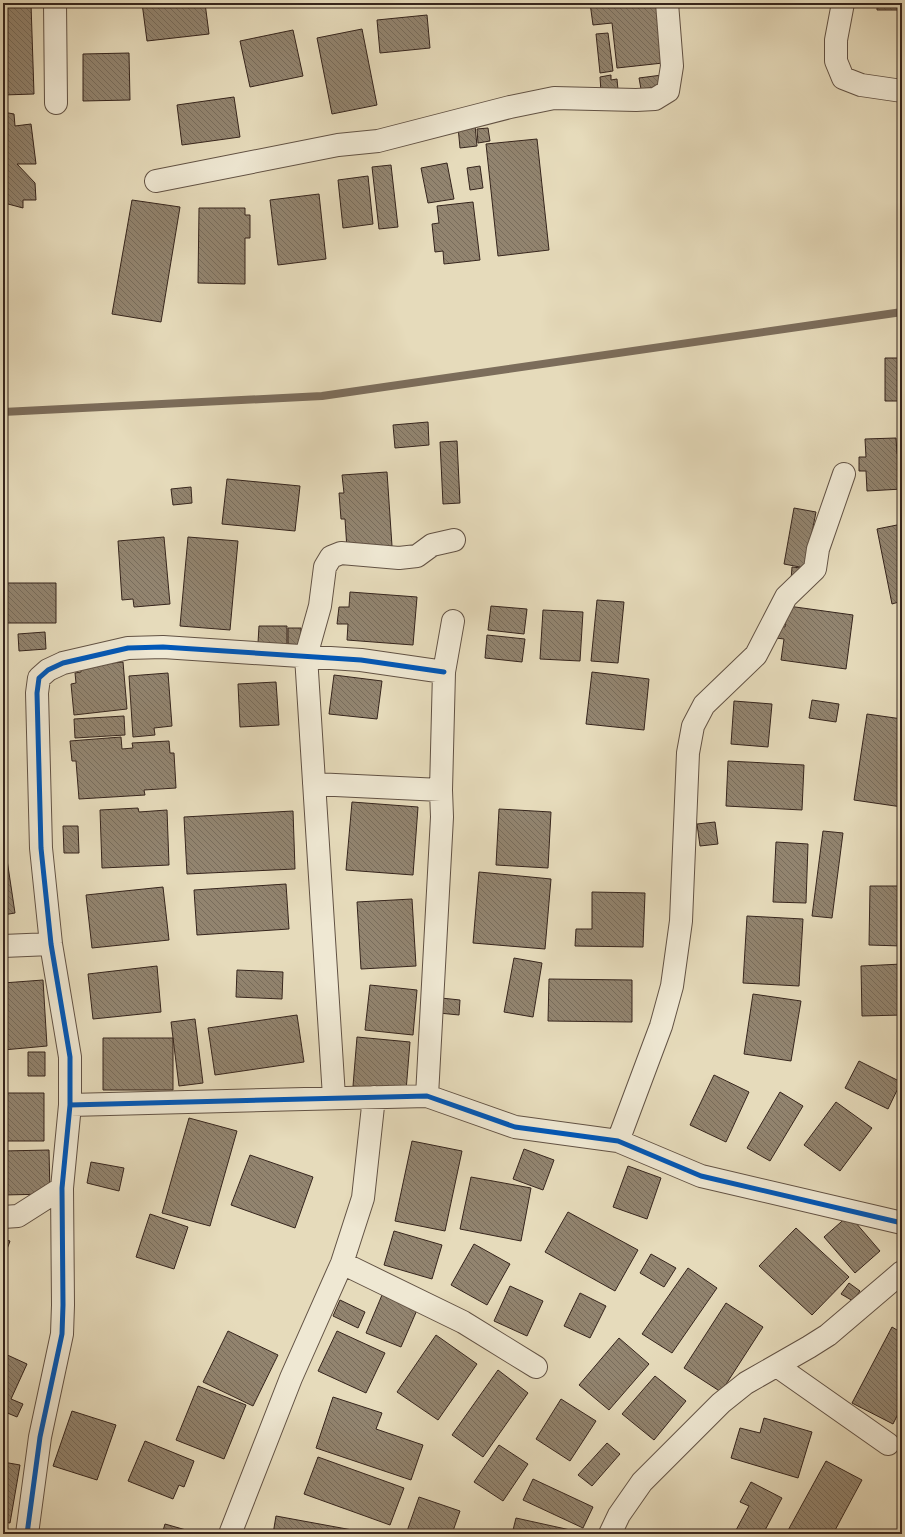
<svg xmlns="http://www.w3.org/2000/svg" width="905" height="1537" viewBox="0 0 905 1537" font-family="'IM FELL DW Pica',serif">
  <defs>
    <pattern id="building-back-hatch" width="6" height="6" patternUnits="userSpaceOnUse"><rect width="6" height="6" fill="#92846f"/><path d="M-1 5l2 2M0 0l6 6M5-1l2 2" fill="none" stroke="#786c5b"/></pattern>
  </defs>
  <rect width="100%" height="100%" fill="#e6dbbb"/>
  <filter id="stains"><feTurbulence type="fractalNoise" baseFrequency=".005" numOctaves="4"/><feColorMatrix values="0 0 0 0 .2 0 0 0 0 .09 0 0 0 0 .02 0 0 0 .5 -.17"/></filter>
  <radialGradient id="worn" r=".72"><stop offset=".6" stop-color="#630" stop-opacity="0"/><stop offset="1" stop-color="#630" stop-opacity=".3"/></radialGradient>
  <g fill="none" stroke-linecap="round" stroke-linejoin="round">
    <!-- stream -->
    <path stroke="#7c6d5b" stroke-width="8" d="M3 412 322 396 902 312"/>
  </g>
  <!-- building -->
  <path fill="url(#building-back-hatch)" stroke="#36251d" d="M142 3H205L209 34 147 41Z
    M590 3H656L663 63 617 68 612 23 593 25Z
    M877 3H902V10H877Z
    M31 4 34 94 3 95V5Z
    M427 15 430 48 380 53 377 20Z
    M362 29 377 105 332 114 317 38Z
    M293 30 303 76 250 87 240 41Z
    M608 33 613 71 600 73 596 34Z
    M129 53 130 100 83 101V54Z
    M611 75V80L617 79 618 90 601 92 600 77Z
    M662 75 664 86 641 89 639 78Z
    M234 97 240 137 182 145 177 105Z
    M3 112 14 114 15 126 31 124 36 164H17L35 183 36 200H23V208L8 204 3 205Z
    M475 125 477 146 460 148 458 127Z
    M488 128 490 141 478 143 477 129Z
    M537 139 549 250 498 256 486 144Z
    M447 163 454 199 428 203 421 168Z
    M391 165 398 227 379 229 372 167Z
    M480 166 483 188 470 190 467 168Z
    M368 176 373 224 343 228 338 180Z
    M319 194 326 259 278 265 270 200Z
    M132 200 180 207 161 322 112 314Z
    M473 202 480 260 444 264 443 251 435 252 432 224 439 223 437 206Z
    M199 208H245V215H250V238H245V284L198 283Z
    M885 358H902V401H885Z
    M428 422 429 445 395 448 393 425Z
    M896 438 897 454H902V489L867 491 866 471H859V457H866L865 439Z
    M457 441 460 503 443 504 440 442Z
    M387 472 392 546 347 549 345 519H341L339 493H344L342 475Z
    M227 479 300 486 295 531 222 524Z
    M191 487 192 503 173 505 171 489Z
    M794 508 816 512 805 568 784 564Z
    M902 524V601L892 604 877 529Z
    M164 537 170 604 134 607 133 599 122 600 118 541Z
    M188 537 238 541 230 630 180 626Z
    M792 567 801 568 791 580Z
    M7 583H56V623H6Z
    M350 592 417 597 413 645 347 640 348 624H337L339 607H349Z
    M597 600 624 602 618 663 591 661Z
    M491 606 527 609 524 634 488 630Z
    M788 606 853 615 846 669 781 660 784 639 776 638 778 626 785 627Z
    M543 610 583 612 580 661 540 659Z
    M259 626H287V644L258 643Z
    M288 628H301V645L288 644Z
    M45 632 46 649 19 651 18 634Z
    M487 635 525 639 522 662 485 658Z
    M123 662 127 709 74 715 71 684 76 683 75 673 81 672V666Z
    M592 672 649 679 644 730 586 724Z
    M168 673 172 726 154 728 155 735 133 737 129 676Z
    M334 675 382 681 377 719 329 714Z
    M276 682 279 725 240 727 238 684Z
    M812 700 839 704 836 722 809 718Z
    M734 701 772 704 768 747 731 744Z
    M867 714 902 719V807L854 800Z
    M124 716 125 735 75 738 74 719Z
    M121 737 122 749 133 748 132 743 169 741 170 753H174L176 788 144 790 145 795 79 799 76 761H72L70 741Z
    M728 761 804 765 802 810 726 806Z
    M352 802 418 807 413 875 346 870Z
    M138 808 139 812 167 810 169 865 102 868 100 810Z
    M499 809 551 812 548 868 496 865Z
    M293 811 295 869 187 874 184 817Z
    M715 822 718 844 700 846 697 824Z
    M63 826H78L79 853H64Z
    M823 831 843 833 832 918 812 916Z
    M3 833 15 913 3 915Z
    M776 842 808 844 806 903 773 902Z
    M479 872 551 879 545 949 473 943Z
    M286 884 289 929 197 935 194 890Z
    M870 886H902V946L869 945Z
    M163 887 169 940 92 948 86 895Z
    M592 892 645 893 643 947 575 946 576 929H592Z
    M412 899 416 966 361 969 357 902Z
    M747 916 803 919 799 986 743 983Z
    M514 958 542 963 533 1017 504 1012Z
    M902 964V1015L862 1016 861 966Z
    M157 966 161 1012 93 1019 88 974Z
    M237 970 283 972 282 999 236 997Z
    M549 979 632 980V1022L548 1021Z
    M43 980 47 1046 3 1050V983Z
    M370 985 417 990 413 1035 365 1030Z
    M753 994 801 1001 791 1061 744 1054Z
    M441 998 460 1000 459 1015 439 1013Z
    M297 1015 304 1062 215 1075 208 1028Z
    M195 1019 203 1083 179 1086 171 1022Z
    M357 1037 410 1042 406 1091 353 1086Z
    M103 1038H173V1090H103Z
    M28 1052H45V1076H28Z
    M859 1061 901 1082 888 1109 845 1088Z
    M714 1075 749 1092 726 1142 690 1125Z
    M780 1092 803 1106 770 1161 747 1148Z
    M3 1093H44V1141H3Z
    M836 1102 872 1128 840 1171 804 1145Z
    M189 1118 237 1131 210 1226 162 1213Z
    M412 1141 462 1151 445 1231 395 1221Z
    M524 1149 554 1160 543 1190 513 1179Z
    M49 1150 50 1194 3 1195V1151Z
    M250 1155 313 1177 295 1228 231 1205Z
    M91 1162 124 1168 119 1191 87 1183Z
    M628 1166 661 1178 647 1219 613 1207Z
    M471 1177 531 1188 521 1241 460 1229Z
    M568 1212 638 1250 615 1291 545 1252Z
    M150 1214 188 1227 174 1269 136 1257Z
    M849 1215 880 1251 855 1273 824 1237Z
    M796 1228 849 1277 812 1315 759 1266Z
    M394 1231 442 1245 432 1279 384 1265Z
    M3 1239 10 1241 3 1260Z
    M474 1244 510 1264 487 1305 451 1285Z
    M651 1254 676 1268 664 1287 640 1273Z
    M688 1268 717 1288 672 1353 642 1334Z
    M849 1283 860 1291 853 1301 841 1294Z
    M510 1286 543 1301 527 1336 494 1321Z
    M580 1293 606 1306 590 1338 564 1326Z
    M382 1295 417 1310 401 1347 366 1333Z
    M340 1300 365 1312 358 1328 333 1316Z
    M726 1303 763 1327 721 1392 684 1368Z
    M892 1327 902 1333V1406L893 1424 852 1403Z
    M228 1331 278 1355 253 1406 203 1382Z
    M337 1331 385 1353 366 1393 318 1371Z
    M436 1335 477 1364 438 1420 397 1392Z
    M619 1338 649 1364 609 1410 579 1385Z
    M3 1353 27 1364 11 1399 23 1404 17 1417 5 1412 3 1417Z
    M498 1370 528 1393 483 1457 452 1435Z
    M655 1376 686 1401 654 1440 622 1414Z
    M198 1386 246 1405 224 1459 176 1440Z
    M333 1397 382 1413 376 1429 423 1445 411 1480 316 1448Z
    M561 1399 596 1421 570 1461 536 1439Z
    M72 1411 116 1425 97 1480 53 1466Z
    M764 1418 812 1432 798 1478 731 1458 740 1428 760 1433Z
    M145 1441 194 1461 184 1487 179 1485 173 1499 128 1481Z
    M607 1443 620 1454 592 1486 578 1475Z
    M499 1445 528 1464 503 1501 474 1482Z
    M318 1457 404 1488 390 1525 304 1494Z
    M826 1461 862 1480 833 1534H786Z
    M3 1462 20 1465 10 1523 3 1522Z
    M533 1479 593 1507 583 1528 523 1500Z
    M751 1482 782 1498 763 1534H738L735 1532 749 1506 740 1502Z
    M419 1497 460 1511 452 1534H406Z
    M276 1516 374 1534H273Z
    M516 1518 584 1533V1534H512Z
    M165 1524 200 1534H162Z"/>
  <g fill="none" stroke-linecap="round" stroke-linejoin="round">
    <defs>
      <path id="minor" d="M55 3 56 103
        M843 3 836 40V61L843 78 861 85 902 91
        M156 181 338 145 378 141 510 107 554 98 636 100 655 99 668 91 672 66 667 3
        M314 784 441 790
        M3 946 51 944
        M427 1096 442 817 441 790 444 672 453 621
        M334 1097 306 656 320 606 325 567 331 557 341 553 399 558 417 556 432 545 454 540
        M70 1105 427 1096 515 1127 618 1141 701 1176 902 1223
        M618 1141 661 1026 672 986 681 921 688 753 693 726 704 705 756 655 786 597 815 569 818 549 844 474
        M3 1217 18 1216 62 1188
        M342 1263 463 1322 536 1367
        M777 1366 888 1444
        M27 1534 40 1437 62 1334 63 1305 62 1188 70 1105V1057L51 944 41 848 37 693 39 678 48 670 63 663 128 648 163 647 361 660 444 672
        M230 1534 291 1378 342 1263 363 1198 374 1097
        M610 1534 619 1515 642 1482 721 1403 746 1383 809 1347 828 1335 902 1272"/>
    </defs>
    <!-- minor casing -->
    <use href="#minor" stroke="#625244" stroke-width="24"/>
    <!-- minor -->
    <use href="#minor" stroke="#efe8d3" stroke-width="22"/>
    <defs>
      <path id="cycleway" d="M70 1105 427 1096 515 1127 618 1141 701 1176 902 1223
        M27 1534 40 1437 62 1334 63 1305 62 1188 70 1105V1057L51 944 41 848 37 693 39 678 48 670 63 663 128 648 163 647 361 660 444 672"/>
    </defs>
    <!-- cycleway casing -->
    <use href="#cycleway" stroke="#efe8d3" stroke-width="8"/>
    <!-- cycleway -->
    <use href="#cycleway" stroke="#0057b8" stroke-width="5"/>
  </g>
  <!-- margin -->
  <rect width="905" height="1537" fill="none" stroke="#e6dbbb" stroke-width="16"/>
  <rect x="4" y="4" width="897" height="1529" fill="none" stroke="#36251d" stroke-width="2"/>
  <rect x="8" y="8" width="889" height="1521" fill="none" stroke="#36251d"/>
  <rect width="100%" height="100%" filter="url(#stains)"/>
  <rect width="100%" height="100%" fill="url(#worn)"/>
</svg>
